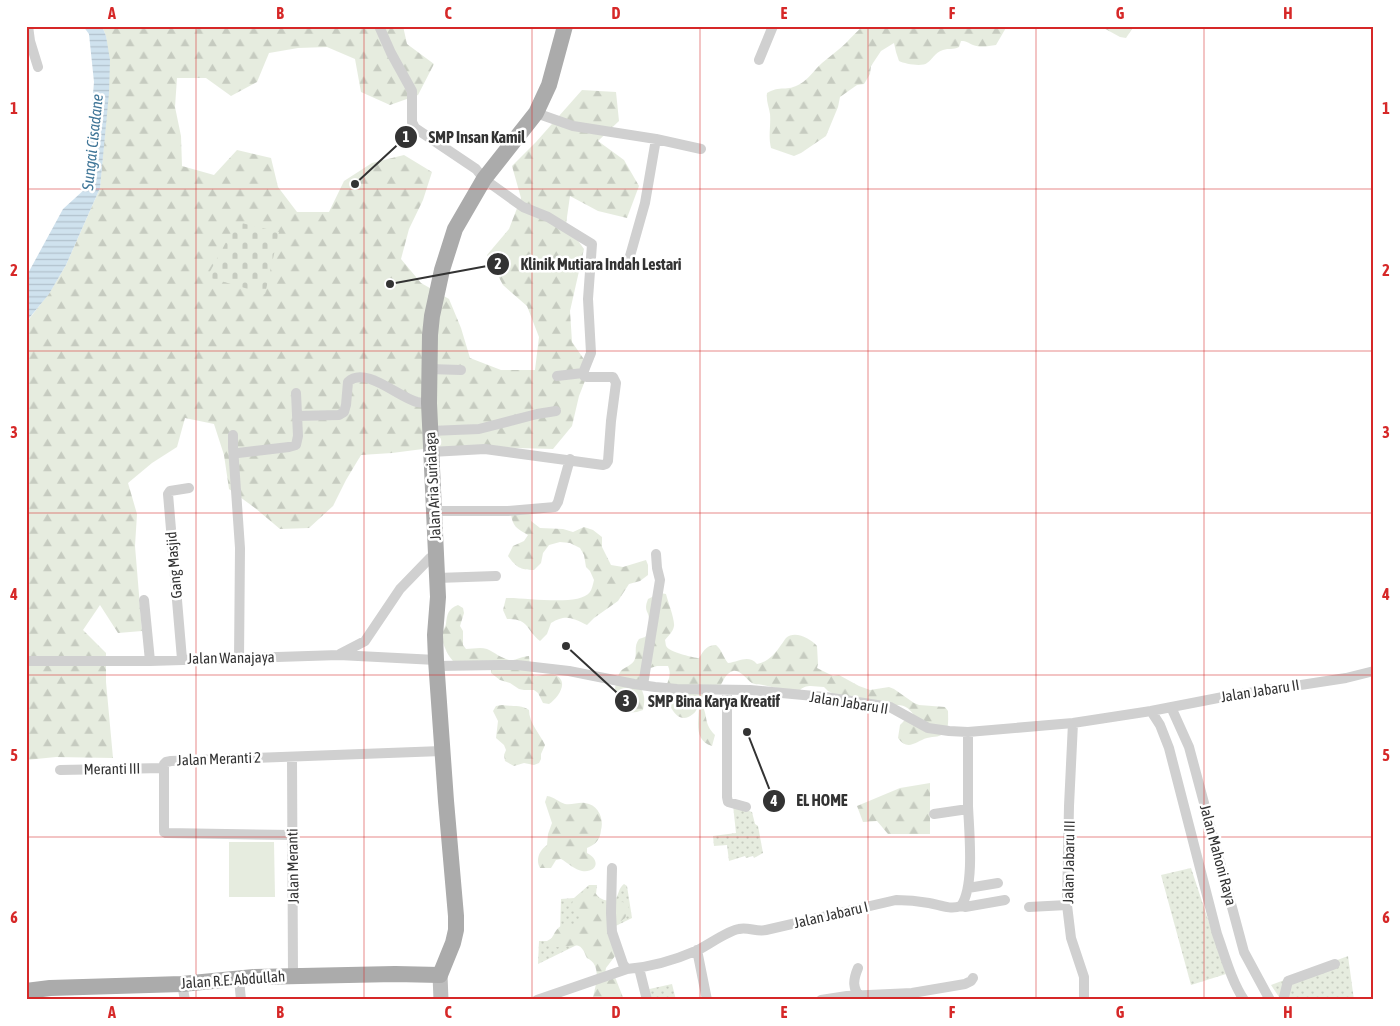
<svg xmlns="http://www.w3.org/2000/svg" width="1400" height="1026" viewBox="0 0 1400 1026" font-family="'Asap Condensed',sans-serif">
  <defs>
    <pattern id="grass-dots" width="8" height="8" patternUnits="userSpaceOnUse" patternTransform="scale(1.25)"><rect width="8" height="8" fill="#e6ecdf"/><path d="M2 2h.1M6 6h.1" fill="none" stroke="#c6cbc0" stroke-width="1.8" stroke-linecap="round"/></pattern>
    <pattern id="forest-firs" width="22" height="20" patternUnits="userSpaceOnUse" patternTransform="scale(1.25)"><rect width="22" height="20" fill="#e6ecdf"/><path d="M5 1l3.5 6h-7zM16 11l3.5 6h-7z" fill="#c6cbc0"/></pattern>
    <pattern id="cemetery-stones" width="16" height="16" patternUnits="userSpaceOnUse" patternTransform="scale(1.25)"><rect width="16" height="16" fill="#e6ecdf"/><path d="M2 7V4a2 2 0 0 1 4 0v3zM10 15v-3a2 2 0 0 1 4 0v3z" fill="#c6cbc0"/></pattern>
    <pattern id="water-rules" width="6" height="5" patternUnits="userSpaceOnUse" patternTransform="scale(1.25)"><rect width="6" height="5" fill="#cfe2ee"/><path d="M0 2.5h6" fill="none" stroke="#b2c2cd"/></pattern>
  </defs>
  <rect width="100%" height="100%" fill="#fff"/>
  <!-- grass -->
  <path fill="url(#grass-dots)" d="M733 805 752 812 755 824 758 826 763 853 754 858 753 856 746 858 745 856 729 861 727 845 714 846 713 836 736 833Z
    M1191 868 1226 974 1191 985 1161 875Z
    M624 884 627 886 632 918 538 964 539 941H547L560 933 561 899 574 898 589 885H597L596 894C601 900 605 901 614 901 619 896 618 888 624 884Z
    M1348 956 1354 1000H1281L1271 985Z
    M672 984 676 1000H647L645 990Z"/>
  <!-- forest -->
  <path fill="url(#forest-firs)" d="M102 26H205L204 29 238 26H403L407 44 434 64 418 95 390 105 361 92 355 59 327 47 298 48 269 53 257 82 231 96 206 78H177L175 107 181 136 182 166 214 175 237 150 271 158 278 187 297 212H329L344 181 372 163 404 155 432 172 423 200 409 229 401 259 421 283 449 299 461 328 470 358 501 370H535L539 337 527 306 503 285 487 255 509 229 521 198 512 166 536 142 582 90 616 92 619 121 598 141 624 160 639 186 627 218 598 211 570 196 566 224 584 249 570 311 572 342 590 368 579 396 572 426 553 449 485 447 455 449H423L392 453 361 455 346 480 333 506 309 528 280 529 255 508 229 489 224 455 214 424 185 418 177 447 152 463 128 483 137 514 135 546 142 631 118 633 100 605 83 630 106 653V682L113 758 56 757 26 760V323L50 292 66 265 100 188 109 82 106 36Z
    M863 26H1007L996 45C988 46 981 48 973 45 968 43 967 41 961 41L959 47C953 50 949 48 943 50 934 53 933 59 927 63 922 67 905 64 899 61L896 52 894 43 881 51 871 66 870 74 864 84 857 85 840 97 838 107 826 136 801 153 794 156 771 148C768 136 771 126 770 114 769 107 766 101 767 93 780 85 787 92 800 84 809 79 814 70 822 63 830 56 839 50 846 43 851 37 857 32 863 26Z
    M1100 26H1134L1126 38 1120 37Z
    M531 511V521L540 528 563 529 573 532 584 527 593 530 602 537V547L611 565 623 567 646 560 648 565V575L640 581 629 584 618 601 594 618 587 625C572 618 566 614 551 623L547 634 540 641C526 630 529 618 507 619L503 610 506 598C525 597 579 607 590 592 592 589 593 584 594 580L590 571 586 567 584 555 580 548 570 543 560 542 549 545 543 553 541 563 534 570C520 570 516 567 508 556L513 546 524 541 528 535C517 529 512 526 511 513Z
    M660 593 666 594C668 602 675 620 674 626 673 632 668 636 665 640 666 644 665 646 669 649 673 652 693 658 699 658 704 650 707 645 716 645 722 650 723 657 728 663 739 662 748 654 757 664 768 662 775 654 781 645 783 643 784 640 786 638 795 630 811 639 817 646L818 664 817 668 833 676 839 675 859 686 870 690 889 687 894 689 914 703 919 705 945 707 948 711C948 717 949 726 946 731 941 738 934 736 927 738 916 741 908 752 898 738L900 725 904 721 910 720 914 716C910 708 902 703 892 706L840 698 832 693 828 691 824 687C815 687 806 683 799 691 786 690 775 688 763 685 759 684 756 685 752 683 746 679 740 669 733 671 725 673 722 684 718 690 712 697 707 695 703 707 708 718 704 724 715 735L712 746C693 740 699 721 699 705 697 708 696 712 693 714 678 727 668 705 666 693 665 682 673 678 668 666H657L647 669 640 686C645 696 645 699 643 710 615 721 610 693 619 674 622 667 630 667 634 661 638 654 633 647 639 639L645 637 649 633C649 629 650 624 649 620 649 610 643 612 648 599Z
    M458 605 463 608 464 613 460 626 463 631V645L466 649C473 649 480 647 487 649 494 652 501 658 509 660 516 661 522 656 529 656L530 666 534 676C541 677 548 672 555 675 570 681 558 698 549 704L543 703 538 693 534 690H524L519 689 510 683 500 680 491 673V668L456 664C449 658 442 645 442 635 442 631 445 628 446 624 447 614 448 609 458 605Z
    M502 705C511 707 521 704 529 710 529 723 540 734 545 745L541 754V759L539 763 534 765 524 763 514 766 505 761 504 755 506 750 504 745 496 738 498 721 493 711 496 706Z
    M930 783V834H888L877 821 863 822 857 806 900 788Z
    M547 796C555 797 558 802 565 804 572 805 579 802 585 803 599 805 604 819 601 830 600 840 596 844 587 848V853C601 860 597 873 582 871 575 870 568 863 561 859L556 860 551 868H540C535 859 540 850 547 845L548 834 552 823 545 802Z
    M592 890 596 894 604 906 622 902 627 903 629 909 625 918 621 921 611 918 615 956 606 968 605 974 615 977 624 1000H594L593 997C596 984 602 965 587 958 585 955 585 952 583 950 576 938 561 954 548 943 557 933 553 928 568 923L573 926H579L581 921 580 916 571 909C572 897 580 891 592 890Z"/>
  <!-- cemetery -->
  <path fill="url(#cemetery-stones)" d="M237 222 279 232 265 294 207 277Z"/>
  <!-- park -->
  <path fill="#e6ecdf" d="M229 842H274L275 897H229Z"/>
  <!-- water -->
  <path fill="url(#water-rules)" d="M83 26H102L106 36 110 60 109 93 100 188 66 265 49 294 26 322V277L63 209 85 189 94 82 89 34Z"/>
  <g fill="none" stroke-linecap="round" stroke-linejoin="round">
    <!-- minor -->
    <path stroke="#d0d0d0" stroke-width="10" d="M28 26 30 41 38 67
      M379 26 391 53 412 91V122L415 128 476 169 484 179 523 207 548 217 592 244 588 299 591 353 583 373 584 376 587 377H613L616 383 611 421 608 461 606 464 603 465 485 449 431 452
      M759 60 773 26
      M536 113 573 126 656 139 701 149
      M630 256 645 203 656 139
      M429 369 461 370
      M557 376 583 373
      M297 416 339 415 344 412 346 405 348 382C365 365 399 398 417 402 421 403 425 403 429 403
      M430 431 479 429 537 414 556 411
      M233 435V447L240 548 239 659
      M238 453 289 447 296 445 298 436 296 393
      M434 511H508L555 507 558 502 570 459
      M437 578 496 576
      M144 600 150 661
      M340 654 365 641 400 589 430 558 436 557
      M182 659 168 494 170 491 189 488
      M26 661H150L339 655 436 660
      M437 666 500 665H517L569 671 634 684 655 687 677 689 750 690 825 697 890 707 928 728 949 731 968 732 1073 723 1151 711 1223 697 1346 678 1374 671
      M643 685 660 580 657 568 656 554
      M727 690V797L728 802 746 807
      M1171 707 1189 747 1244 952 1270 1000
      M1151 711 1160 725 1169 748 1217 934C1225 956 1231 980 1244 1000
      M1073 723 1069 806 1067 905 1071 938 1084 977V1000
      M292 757 293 976
      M60 770 164 768
      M934 814 968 809
      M293 835 166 833 164 832V764L166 762 171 761 442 751
      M612 868 611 913 612 932 623 964 627 969
      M968 888 998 883
      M961 906 965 907 1005 900
      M1029 907 1067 905
      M697 950 707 1000
      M639 968 647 1000
      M858 968C853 980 852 988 861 999
      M239 979 241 1000
      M182 984 185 1000
      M537 1000 627 969C651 967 675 960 698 950 708 945 729 930 739 929 748 927 757 932 766 930L896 900C907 900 918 901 929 903 940 905 950 910 961 906 975 886 969 831 968 806 968 782 968 757 968 732
      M821 1000 847 996 912 993 965 984 971 981 973 978
      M1285 1000 1284 997 1288 981 1335 964"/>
    <!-- secondary -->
    <path stroke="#bdbdbd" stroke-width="15" d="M440 975 441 1000"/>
    <!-- primary -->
    <path stroke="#ababab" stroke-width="16" d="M26 991 50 988 182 984 254 977 395 974 440 975 453 943 456 930V916L446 801 436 660 435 635 438 597 429 403 430 335 432 316 442 270 455 229 484 179 536 113 549 85 565 26"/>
  </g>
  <!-- grid -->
  <path fill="none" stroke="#d62828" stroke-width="1" stroke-opacity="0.55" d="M196 26V1000M364 26V1000M532 26V1000M700 26V1000M868 26V1000M1036 26V1000M1204 26V1000M26 189H1374M26 351H1374M26 513H1374M26 675H1374M26 837H1374"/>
  <g text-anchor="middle" stroke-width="5" stroke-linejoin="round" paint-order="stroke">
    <!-- street labels -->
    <g font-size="15" fill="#333" stroke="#fff">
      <text transform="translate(433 486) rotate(-93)" y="5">Jalan Aria Surialaga</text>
      <text transform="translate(174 565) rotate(-95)" y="5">Gang Masjid</text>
      <text transform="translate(231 658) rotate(-1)" y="5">Jalan Wanajaya</text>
      <text transform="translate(1260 691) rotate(-9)" y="5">Jalan Jabaru II</text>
      <text transform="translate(849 703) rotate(9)" y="5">Jalan Jabaru II</text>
      <text transform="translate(219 759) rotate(-2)" y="5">Jalan Meranti 2</text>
      <text transform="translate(112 769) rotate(-1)" y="5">Meranti III</text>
      <text transform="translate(1218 855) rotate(75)" y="5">Jalan Mahoni Raya</text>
      <text transform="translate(1069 862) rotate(-89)" y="5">Jalan Jabaru III</text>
      <text transform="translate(293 866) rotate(-91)" y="5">Jalan Meranti</text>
      <text transform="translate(831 915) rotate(-13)" y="5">Jalan Jabaru I</text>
      <text transform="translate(233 980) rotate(-4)" y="5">Jalan R.E. Abdullah</text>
    </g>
    <!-- water labels -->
    <g font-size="16" font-style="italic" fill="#3f7597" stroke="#fff">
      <text transform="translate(92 142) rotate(-84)" y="6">Sungai Cisadane</text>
    </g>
  </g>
  <!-- callouts -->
  <path fill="none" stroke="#333" stroke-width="2" d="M355 184L406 137M390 284L498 264M566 646L626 701M747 732L774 801"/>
  <g fill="#333" stroke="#fff" stroke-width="2">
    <circle cx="355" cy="184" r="5"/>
    <circle cx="390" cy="284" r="5"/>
    <circle cx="566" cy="646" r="5"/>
    <circle cx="747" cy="732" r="5"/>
    <circle cx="406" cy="137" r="12"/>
    <circle cx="498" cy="264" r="12"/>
    <circle cx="626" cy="701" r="12"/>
    <circle cx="774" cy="801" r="12"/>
  </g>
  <g font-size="15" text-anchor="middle" font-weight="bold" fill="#fff">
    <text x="406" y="142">1</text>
    <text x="498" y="269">2</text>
    <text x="626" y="706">3</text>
    <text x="774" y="806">4</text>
  </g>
  <g font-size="16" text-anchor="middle" font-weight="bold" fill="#333" stroke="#fff" stroke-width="5" stroke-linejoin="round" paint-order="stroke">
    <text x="477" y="143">SMP Insan Kamil</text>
    <text x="601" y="270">Klinik Mutiara Indah Lestari</text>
    <text x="714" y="707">SMP Bina Karya Kreatif</text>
    <text x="822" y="806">EL HOME</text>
  </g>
  <!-- border -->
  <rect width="1400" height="1026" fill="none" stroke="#ffffff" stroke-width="55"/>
  <rect x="28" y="28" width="1344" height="970" fill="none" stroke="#d62828" stroke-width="2"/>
  <g font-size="16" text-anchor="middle" font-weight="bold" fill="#d62828">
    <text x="112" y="19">A</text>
    <text x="280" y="19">B</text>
    <text x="448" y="19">C</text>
    <text x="616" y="19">D</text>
    <text x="784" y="19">E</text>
    <text x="952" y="19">F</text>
    <text x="1120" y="19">G</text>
    <text x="1288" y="19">H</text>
    <text x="14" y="114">1</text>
    <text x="1386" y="114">1</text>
    <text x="14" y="276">2</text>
    <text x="1386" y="276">2</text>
    <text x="14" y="438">3</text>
    <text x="1386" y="438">3</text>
    <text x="14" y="600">4</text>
    <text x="1386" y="600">4</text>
    <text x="14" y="761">5</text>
    <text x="1386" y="761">5</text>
    <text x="14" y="923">6</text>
    <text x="1386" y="923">6</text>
    <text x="112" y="1018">A</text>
    <text x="280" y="1018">B</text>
    <text x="448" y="1018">C</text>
    <text x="616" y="1018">D</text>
    <text x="784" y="1018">E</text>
    <text x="952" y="1018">F</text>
    <text x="1120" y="1018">G</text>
    <text x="1288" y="1018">H</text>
  </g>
</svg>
